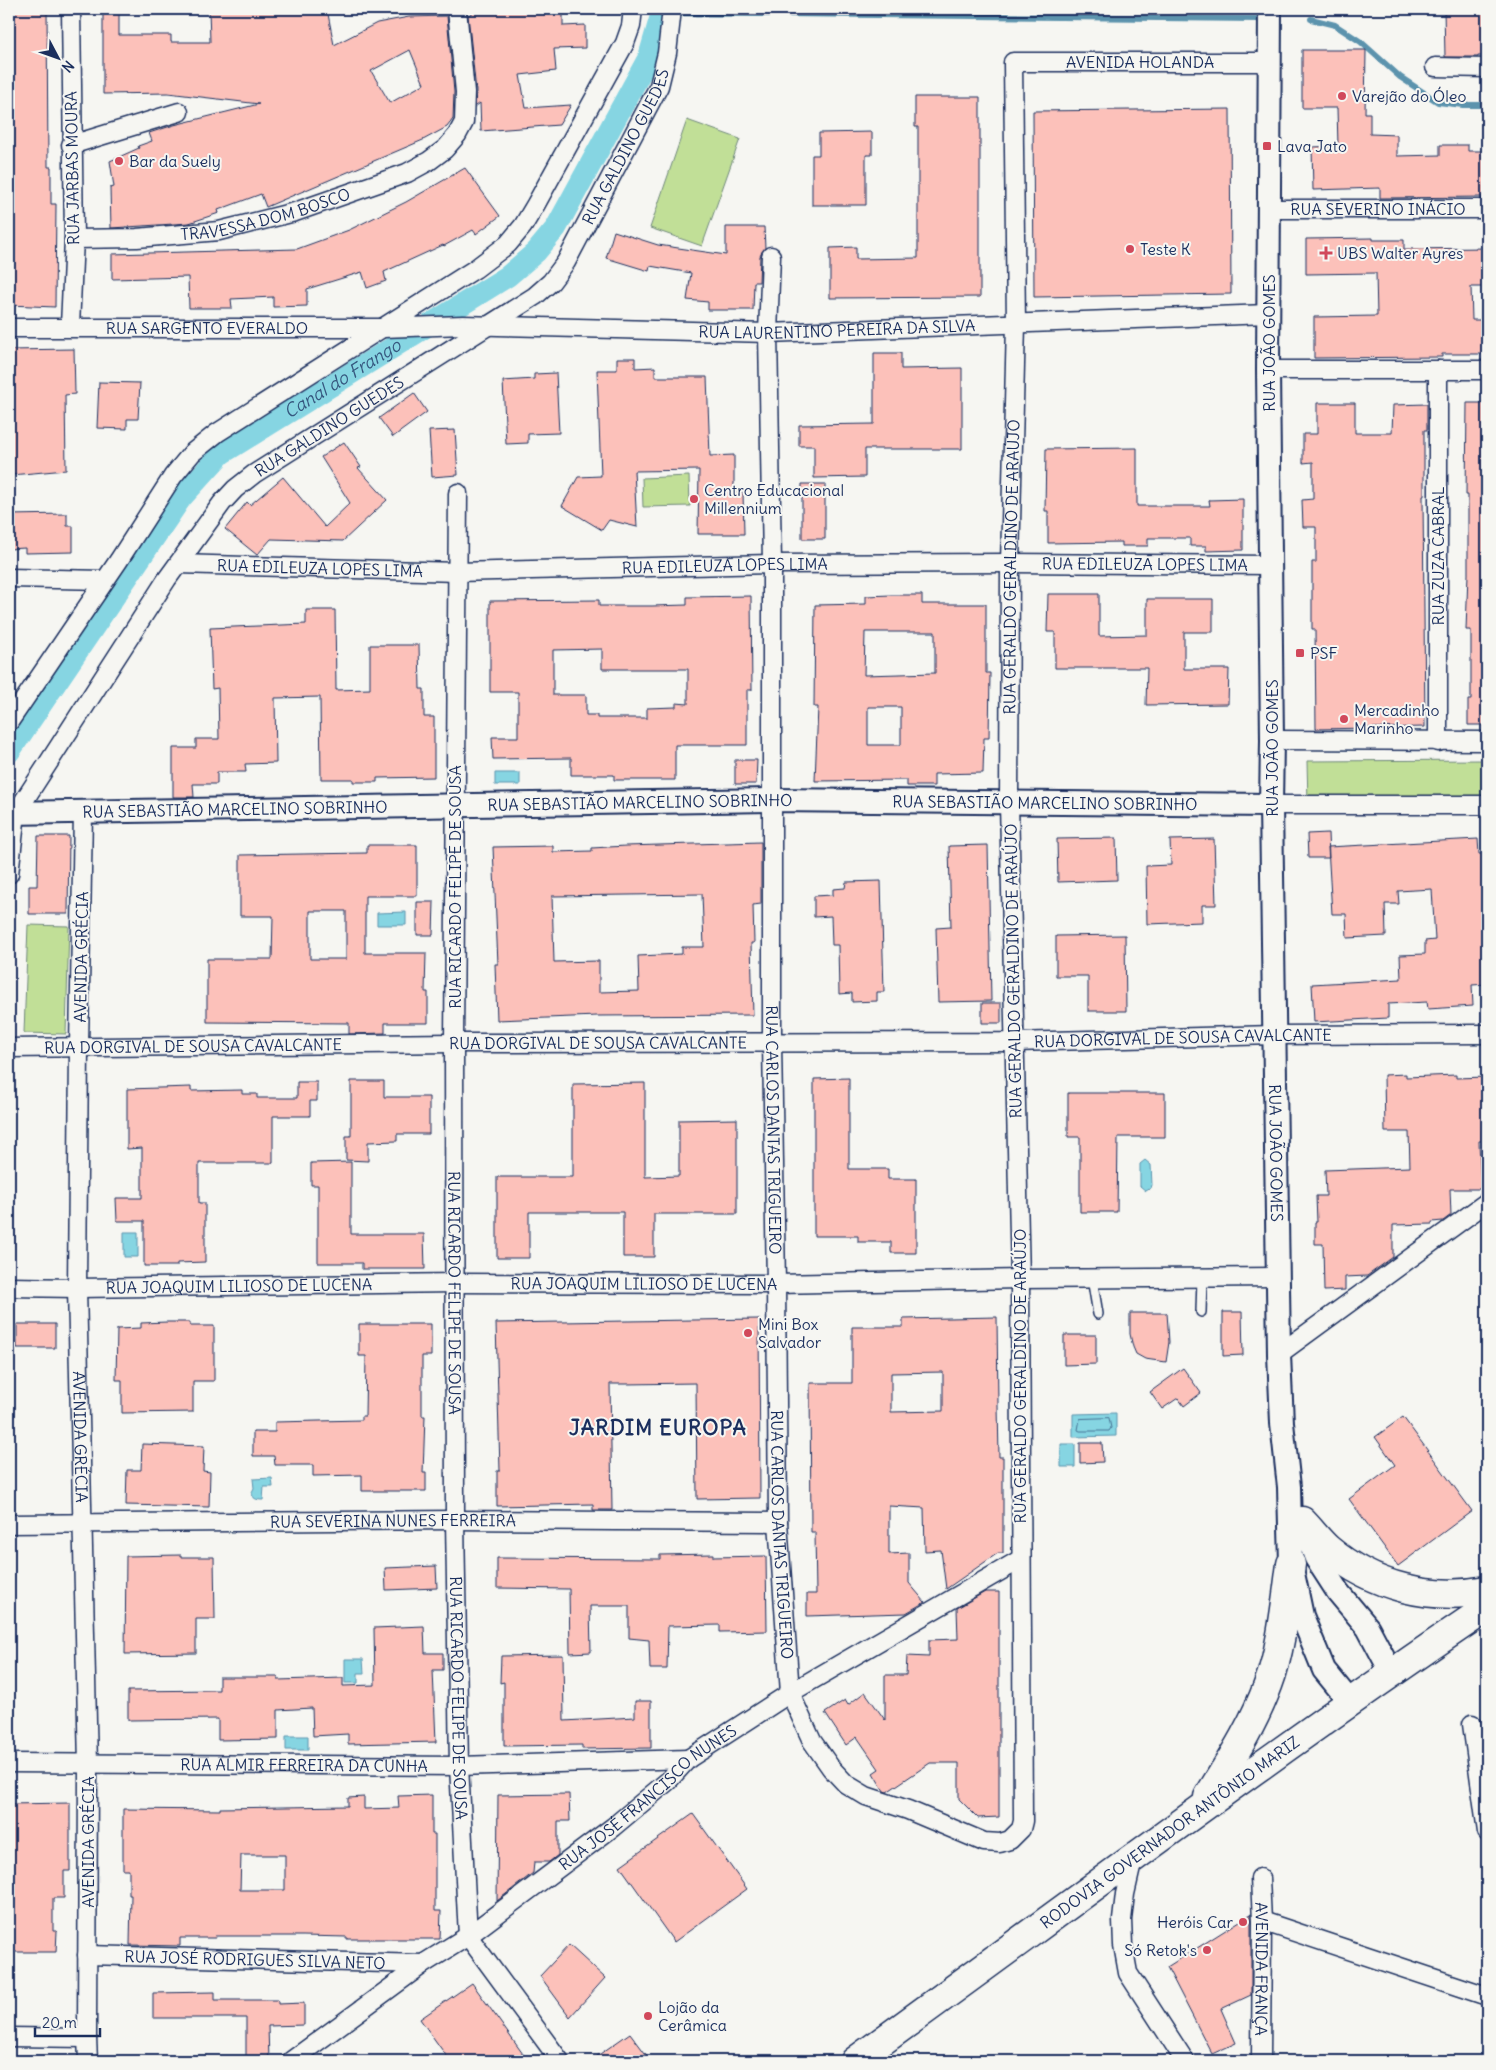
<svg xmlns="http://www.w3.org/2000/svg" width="1496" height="2070" viewBox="0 0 1496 2070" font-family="Delius,sans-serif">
  <rect width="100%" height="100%" fill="#f6f6f2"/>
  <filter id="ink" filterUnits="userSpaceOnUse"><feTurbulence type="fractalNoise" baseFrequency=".02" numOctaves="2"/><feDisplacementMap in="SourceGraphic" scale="10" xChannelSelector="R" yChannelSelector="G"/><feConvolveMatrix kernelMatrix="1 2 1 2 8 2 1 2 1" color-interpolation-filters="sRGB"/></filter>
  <g filter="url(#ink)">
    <!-- green -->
    <path fill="#c1df97" stroke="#6e877a" d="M687 120 740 139 702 246 650 228Z
      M689 476 690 506 643 507 642 478Z
      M1487 760V802L1308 804 1307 761Z
      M28 925 69 926 66 1034 24 1033Z"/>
    <!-- water -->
    <path fill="#86d5e2" stroke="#5b93ad" d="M495 773H520V785H495Z
      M406 912V925H377V913Z
      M1145 1160 1151 1165 1152 1185 1151 1188 1146 1191 1140 1186V1164Z
      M124 1232H138V1257H124Z
      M1116 1413V1436L1073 1437V1414Z
      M1061 1444H1075V1467H1061Z
      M272 1478 273 1487H264L263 1500C257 1500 252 1499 252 1492L254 1488 253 1479Z
      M345 1659H363L364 1673H358V1683H345Z
      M286 1736H308V1750H286Z"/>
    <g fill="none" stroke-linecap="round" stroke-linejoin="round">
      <!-- shore -->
      <path stroke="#467193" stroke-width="1" d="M1109 1418 1111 1428 1109 1431H1080L1078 1430 1080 1419Z"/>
      <!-- stream -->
      <path stroke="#5b93ad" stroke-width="6" d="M673 13 1259 19
        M1311 19 1335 25 1361 42 1400 77 1438 102 1463 105H1487"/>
      <!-- canal -->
      <path stroke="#86d5e2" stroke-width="22" id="s1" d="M9 752 181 498 221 454 508 276 536 252 556 228 649 57 663 9"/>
    </g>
    <!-- building -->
    <path fill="#fcc1ba" stroke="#1b2f5e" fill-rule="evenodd" d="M9 9H47L48 167H51V204H56L55 307 9 305Z
      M103 9H119V35H171V42H210L209 9H263V11L327 9 334 45 377 23 409 17 447 16 454 92 453 119 447 127 423 140 266 207 261 194 218 210 219 213 189 223 111 228 110 188 114 187 110 161 139 148 138 146 152 141 149 133 174 125 259 104 168 93 103 94ZM410 50 424 84 390 103 371 71Z
      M471 9H563V26L585 25V48L554 49 556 71 520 75 526 108 571 105 559 125 481 131 480 103 475 107 476 91 468 15 471 14Z
      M1444 9H1487V56H1478V57H1445Z
      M1302 50H1366L1365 113H1370V134L1397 135V156L1440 155V145H1468V151H1487V197L1380 198V188L1313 190 1312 147 1338 146 1337 108H1302Z
      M915 97H980V297L830 298V248L856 247V259L918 258V127H915Z
      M1230 109 1231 294 1034 297 1033 111Z
      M872 132V155H866V205H812V155H819V133Z
      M465 168 500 216 476 234 473 230 444 246 443 245 384 272 386 281 367 288 362 272 307 289V306L273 307V297L231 299 232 308H189L188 277 112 279V254L297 249 349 230 406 202Z
      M726 227H764L765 248 760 256 759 282H754L753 310H708V302L687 300 691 273 650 266 649 271 606 258 614 231 658 245 726 255Z
      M1373 238V240H1404V249L1487 248V287H1471L1472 320H1487V354H1442V357L1314 358V317L1377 316 1376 273 1306 274V239Z
      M74 349 75 394 65 395 66 470 11 475 9 350Z
      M874 353H901V369L962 368V449H865V477L814 478V446H799V425L874 424Z
      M617 358H635V368L655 367V377H707L710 456 734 455V492H743L744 534H698L699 470 634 471 637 527 609 520 602 530 562 506 578 477 601 476 597 370H617Z
      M556 373 559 433 528 434V443L506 444 503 381 534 379V374Z
      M99 382 140 383 138 419H127V429L97 428Z
      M414 393 427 412 393 437 379 418Z
      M1317 403H1355V433H1392L1393 405 1427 404V430H1424V496H1423L1425 727 1316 729 1315 629H1312V562H1316V527H1303L1302 500 1313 499V462L1303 463V434H1317Z
      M1467 403H1487V725H1468V700H1471V630H1466L1468 574V495H1466Z
      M455 430 458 475 432 477 429 431Z
      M344 442 361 467 358 468 387 500 343 541 271 539 257 555 225 529 247 502 250 505 283 477 325 527 350 503 321 457Z
      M1137 448V506H1210L1209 500 1243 499V550L1206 551V546H1190V538H1148V546H1122V542L1048 543V511H1045L1046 449Z
      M802 484H825V539H802Z
      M67 514V526H73V552L25 553V548L9 549V515Z
      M1048 594H1099V636L1147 635V599H1213V632H1184V669H1229L1228 704 1146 705 1147 668H1055V632H1047Z
      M891 595H922V604H986V673H990L989 738H984L983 773 934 774V786H907V780L815 781 818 707H814L815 605 866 604V596ZM865 632H935V673L864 675ZM868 707H901V745H868Z
      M751 596 752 690H747V745H675V780H614V775H571V758L493 759 492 737H518V692H490V601L599 600V606H652L687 605V597ZM602 649V669H688V704L676 703V707L647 708V718H597V715H586V695H553V650Z
      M306 610H335L336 690 370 689V645H419L420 689H424V717H434V777L377 778V782H353V779H321L320 697 275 698 276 763 245 764 246 772H217V784H193L194 797H173V748H196V739H219L218 688 212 689 210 628 306 624Z
      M735 760H757L756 784H735Z
      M1328 833 1329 858H1308L1307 834Z
      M38 836H69L68 914H29V886H37Z
      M1116 838 1117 880 1058 882 1057 839Z
      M1214 839 1216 905H1202V922L1147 924 1146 866 1171 865 1170 840Z
      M1478 839 1479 854H1487V984L1472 985 1473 1006 1428 1009 1427 1002 1388 1004V1018L1314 1022 1312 984 1401 979 1400 955 1425 954V941L1435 940 1432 889 1398 891 1399 904H1385L1386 936 1347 938 1346 914H1332L1328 847Z
      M761 842V904L753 905 754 943H751L753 1015 597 1016 497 1020 495 964H498L493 847 553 846V852L592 851V848L626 846ZM702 894 704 947H682V954L638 956 639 991 599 992V961L554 962 552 896Z
      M367 845H417V896H365V953H426L425 992H428V1023H385V1033L349 1034V1023L207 1022V959H272L273 916H240V855L367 853ZM310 911H346V959H310Z
      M988 845 991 1001 938 1002 936 928 951 927 949 846Z
      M881 881 884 992H877V1001L852 1002V993L839 994 838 945H832L831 916 814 917V896L833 895V889L845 888 846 882Z
      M417 902H434L433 935H417Z
      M1125 935 1126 1011H1088V976H1056V936Z
      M982 1003H1001V1023H982Z
      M1406 1074V1077L1456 1075V1078L1487 1077V1130H1482V1141H1479L1481 1189H1450L1451 1215 1443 1221 1432 1222V1224L1393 1225V1257L1367 1276 1345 1277V1290L1324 1291 1323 1244H1315V1222H1317L1316 1196H1326L1325 1170 1410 1167 1409 1132H1385L1384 1075Z
      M849 1078V1169H888V1179H916V1253H891V1242H858V1236H814V1079Z
      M351 1081H384V1097H429V1134H397V1141L368 1142V1161L346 1160V1136H351Z
      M297 1082H317V1101H310V1116H273V1163H199V1203H205V1262L177 1263V1266H144V1221H117L116 1198H142V1148L127 1149V1089L191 1087V1091L242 1090V1094H257V1098H297Z
      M645 1083V1177L679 1176V1120L737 1119V1214H654V1257H623V1212H529V1258H497V1177H573V1084Z
      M1068 1093H1165V1137H1118L1117 1212H1080V1137H1068Z
      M351 1162V1234H424L425 1269H362V1263H318V1185H311V1163Z
      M1223 1312H1242L1243 1355 1223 1356Z
      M1130 1313H1167L1169 1342 1166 1362 1145 1359 1136 1354 1133 1347 1130 1334Z
      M997 1317 998 1406 999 1457H1003V1553H998L946 1589 941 1550 925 1551 924 1508 889 1506V1554L909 1553V1583L925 1602 906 1613 807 1616V1594H816L815 1532H811L810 1383H852V1327H903V1319ZM943 1372V1411L891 1412V1373Z
      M759 1319 760 1498 697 1499 696 1383 626 1384H610L612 1510H593V1504L497 1506V1471H500L496 1323Z
      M167 1322H190V1326H214V1381H193V1412L122 1413V1380H116L117 1329 141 1328V1323Z
      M17 1324H55V1348H17Z
      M359 1324H431V1356H422V1416H425L423 1473H426V1491H362V1475L313 1476V1465H275L274 1456H253V1432H275V1422L362 1420V1416H365L366 1356H359Z
      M1064 1335H1096V1364L1064 1365Z
      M1183 1368 1201 1393 1184 1406 1178 1398 1162 1409 1150 1392Z
      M1403 1417 1472 1511 1398 1566 1349 1499 1395 1465 1375 1437Z
      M1080 1443H1102L1103 1462 1080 1463Z
      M142 1444 204 1446 203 1471 210 1472 209 1507 126 1505 127 1470H141Z
      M713 1554V1557L766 1556 767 1631 720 1632V1625L668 1626 667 1669H650L649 1640 629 1638V1606H590L591 1652 570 1653 569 1589 497 1588V1558L660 1559V1555Z
      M181 1555V1557H214L215 1619H196V1653L125 1654 126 1556Z
      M436 1566 437 1588 386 1590 385 1568Z
      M985 1592H999V1817L978 1818 959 1799V1763H930L887 1792 884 1791 873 1773 879 1769 857 1737 846 1745 825 1713 845 1700 848 1705 865 1692 885 1720V1675H906L907 1656 929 1657V1640L958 1639 957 1608Z
      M424 1626 425 1653H443V1670H433L436 1742 348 1744V1734L313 1736 312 1708 278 1710V1739L218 1740V1719L128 1720V1691L219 1690V1677H278V1680L343 1678V1686L375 1685 374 1628Z
      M563 1655 564 1721 635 1717V1701H651V1748L582 1749V1745L504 1746V1682L500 1683 501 1656Z
      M569 1794 570 1821H558V1855L549 1862H534L533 1873 497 1901 498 1795Z
      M432 1795V1834H435V1911H441L440 1939H347V1937L303 1936H215L216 1938H180V1946L130 1945 131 1895H129V1870H123V1809L220 1810V1808L348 1806V1798L364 1797V1809L399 1808 398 1796ZM241 1855H285V1890H240Z
      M70 1803V1871H64V1898H53V1931H57L56 1952H9V1804Z
      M693 1814 747 1889 674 1942 620 1866Z
      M1251 1914V1995L1221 2009 1236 2043 1212 2054 1167 1967Z
      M569 1945 605 1978 570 2017 540 1976Z
      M472 1983 528 2061H450L420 2019Z
      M215 1992V2000H278V2004L304 2003V2025L268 2026 269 2061H246V2018H153V1993Z
      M630 2033 651 2061H590Z"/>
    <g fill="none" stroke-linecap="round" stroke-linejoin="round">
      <defs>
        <path id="service" d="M1092 1278 1098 1314
          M1201 1312 1202 1277"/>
        <g id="minor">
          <path d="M1435 67 1487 68"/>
          <path d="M71 145 179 112"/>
          <path id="s2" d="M1269 209H1487"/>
          <path id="s3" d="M74 239 137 238 219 231 295 212 407 173 429 161 445 149 457 135 464 122 465 92 457 9"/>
          <path id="s4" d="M771 256 768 333 772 564V1043L776 1284 778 1522 790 1693 812 1741 831 1768 846 1784 866 1796 908 1810 984 1842 1000 1843 1010 1840 1021 1829 1023 1821 1020 1279 1009 803 1010 563 1016 324 1013 62H1269"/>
          <path d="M70 326 74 239 71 9"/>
          <path id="s5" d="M9 328H383L463 325 768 333 1268 314"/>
          <path d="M1268 370H1487"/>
          <path d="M1438 370V742"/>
          <path id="s6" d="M458 493 454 1043 455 1520 459 1766 468 1936 560 2061"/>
          <path id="s7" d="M179 564 457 572 772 564 1010 563 1271 565"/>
          <path d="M9 578 104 580"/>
          <path d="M9 722 119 560 173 476 192 453 217 433 475 269 508 244 523 226 536 204 625 43 631 26 633 9"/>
          <path d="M1272 740 1487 741"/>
          <path d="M1271 805H1487"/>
          <path id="s8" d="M83 812 79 1047 77 1288 88 1765 87 2038 88 2061"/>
          <path id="s9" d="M9 874 16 813 167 579 222 503 235 489 254 474 535 296 551 282 566 262 659 86 667 53 672 9"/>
          <path id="s10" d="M9 1048 454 1043 1014 1042 1274 1035 1487 1034"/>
          <path id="s11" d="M9 1287 77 1288 456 1283 776 1284 1020 1279 1278 1277"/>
          <path d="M1279 1354 1487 1202"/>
          <path id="s12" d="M9 1524 455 1520 778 1522"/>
          <path d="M1472 1724 1487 1832"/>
          <path id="s13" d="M9 1763 459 1766 688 1759"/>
          <path d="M1133 1859 1125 1894 1122 1920 1123 1945 1128 1973 1185 2061"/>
          <path id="s14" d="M1260 1878 1262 1921 1261 2061"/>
          <path d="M1262 1921 1487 1996"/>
          <path id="s15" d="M87 1955 423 1964"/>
          <path d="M9 2037 87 2038"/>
          <path id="s16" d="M291 2061 423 1964 468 1936 613 1827 668 1781 688 1759 790 1693 1021 1559"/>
        </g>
        <g id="tertiary">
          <path id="s17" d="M1270 9 1268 370 1272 740 1271 805 1279 1354 1282 1423 1289 1487 1291 1564 1302 1616 1324 1670 1351 1703"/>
          <path id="s18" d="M9 813 773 800 1271 805"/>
          <path d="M1304 1527 1316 1558 1338 1592 1368 1628 1386 1662 1393 1672"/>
        </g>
        <g id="trunk">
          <path d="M1302 1521C1311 1530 1319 1541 1328 1549 1373 1587 1431 1601 1487 1590"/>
          <path d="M1208 1797C1230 1761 1253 1726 1268 1685 1281 1652 1286 1601 1291 1564"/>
          <path id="s19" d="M855 2061C1065 1909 1272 1753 1487 1608"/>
        </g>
      </defs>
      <!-- service casing -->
      <use href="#service" stroke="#1b2f5e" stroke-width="12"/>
      <!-- minor casing -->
      <use href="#minor" stroke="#1b2f5e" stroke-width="21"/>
      <!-- tertiary casing -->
      <use href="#tertiary" stroke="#1b2f5e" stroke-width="26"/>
      <!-- trunk casing -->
      <use href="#trunk" stroke="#1b2f5e" stroke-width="31"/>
      <!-- service -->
      <use href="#service" stroke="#f6f6f2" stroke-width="9"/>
      <!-- minor -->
      <use href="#minor" stroke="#f6f6f2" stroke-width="18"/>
      <!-- tertiary -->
      <use href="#tertiary" stroke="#f6f6f2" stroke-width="22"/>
      <!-- trunk -->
      <use href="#trunk" stroke="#f6f6f2" stroke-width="28"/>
    </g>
  </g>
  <!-- markers -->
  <g fill="#d1495b" stroke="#f6f6f2" stroke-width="2">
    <circle cx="1342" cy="96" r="5"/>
    <rect x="1262" y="141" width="10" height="10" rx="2.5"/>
    <circle cx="119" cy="161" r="5"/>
    <circle cx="1130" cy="249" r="5"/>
    <path d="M1323.5 245.5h5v5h5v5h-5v5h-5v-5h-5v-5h5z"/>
    <circle cx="694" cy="499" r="5"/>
    <rect x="1295" y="648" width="10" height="10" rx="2.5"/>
    <circle cx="1344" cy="719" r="5"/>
    <circle cx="748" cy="1333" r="5"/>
    <circle cx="1243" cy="1922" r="5"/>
    <circle cx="1207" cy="1950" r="5"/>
    <circle cx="648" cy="2016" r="5"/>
  </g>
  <g text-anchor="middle" stroke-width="4" stroke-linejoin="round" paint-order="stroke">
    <!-- street labels -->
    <g font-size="16" fill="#1b2f5e" stroke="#f6f6f2">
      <text dy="6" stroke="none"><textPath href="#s4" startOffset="3632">AVENIDA HOLANDA</textPath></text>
      <text dy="6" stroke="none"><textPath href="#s9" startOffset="986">RUA GALDINO GUEDES</textPath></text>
      <text transform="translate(72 168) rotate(-91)" y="6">RUA JARBAS MOURA</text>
      <text dy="6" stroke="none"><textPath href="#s2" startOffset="109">RUA SEVERINO INÁCIO</textPath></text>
      <text dy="6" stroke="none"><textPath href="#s3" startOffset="194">TRAVESSA DOM BOSCO</textPath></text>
      <text dy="6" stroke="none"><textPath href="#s5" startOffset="198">RUA SARGENTO EVERALDO</textPath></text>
      <text dy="6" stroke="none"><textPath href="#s5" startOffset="828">RUA LAURENTINO PEREIRA DA SILVA</textPath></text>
      <text transform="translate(1269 343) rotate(-90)" y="6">RUA JOÃO GOMES</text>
      <text dy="6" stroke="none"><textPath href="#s9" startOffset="566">RUA GALDINO GUEDES</textPath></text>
      <text transform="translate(1438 556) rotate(-90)" y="6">RUA ZUZA CABRAL</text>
      <text dy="6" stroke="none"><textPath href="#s7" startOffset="966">RUA EDILEUZA LOPES LIMA</textPath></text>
      <text dy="6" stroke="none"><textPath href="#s7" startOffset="546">RUA EDILEUZA LOPES LIMA</textPath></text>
      <text dy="6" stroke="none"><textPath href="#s4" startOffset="3000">RUA GERALDO GERALDINO DE ARAÚJO</textPath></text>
      <text dy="6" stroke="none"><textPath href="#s7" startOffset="141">RUA EDILEUZA LOPES LIMA</textPath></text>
      <text transform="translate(1272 748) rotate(-90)" y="6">RUA JOÃO GOMES</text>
      <text dy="6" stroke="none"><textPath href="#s18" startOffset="631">RUA SEBASTIÃO MARCELINO SOBRINHO</textPath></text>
      <text dy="6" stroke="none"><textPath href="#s18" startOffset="1036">RUA SEBASTIÃO MARCELINO SOBRINHO</textPath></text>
      <text dy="6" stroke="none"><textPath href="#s18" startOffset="226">RUA SEBASTIÃO MARCELINO SOBRINHO</textPath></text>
      <text transform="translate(455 887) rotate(-90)" y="6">RUA RICARDO FELIPE DE SOUSA</text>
      <text transform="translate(81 957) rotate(-89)" y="6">AVENIDA GRÉCIA</text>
      <text transform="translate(1013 971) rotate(-91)" y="6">RUA GERALDO GERALDINO DE ARAÚJO</text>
      <text dy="6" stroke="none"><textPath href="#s10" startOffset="1174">RUA DORGIVAL DE SOUSA CAVALCANTE</textPath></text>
      <text dy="6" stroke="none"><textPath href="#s10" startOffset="589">RUA DORGIVAL DE SOUSA CAVALCANTE</textPath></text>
      <text dy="6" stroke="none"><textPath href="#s10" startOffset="184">RUA DORGIVAL DE SOUSA CAVALCANTE</textPath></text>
      <text dy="6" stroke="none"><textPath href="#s4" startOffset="874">RUA CARLOS DANTAS TRIGUEIRO</textPath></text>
      <text dy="6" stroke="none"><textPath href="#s17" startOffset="1144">RUA JOÃO GOMES</textPath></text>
      <text dy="6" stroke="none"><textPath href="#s11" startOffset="635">RUA JOAQUIM LILIOSO DE LUCENA</textPath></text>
      <text dy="6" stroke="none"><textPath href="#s11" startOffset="230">RUA JOAQUIM LILIOSO DE LUCENA</textPath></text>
      <text dy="6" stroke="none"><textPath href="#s6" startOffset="800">RUA RICARDO FELIPE DE SOUSA</textPath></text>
      <text transform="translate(1020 1376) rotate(-90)" y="6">RUA GERALDO GERALDINO DE ARAÚJO</text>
      <text dy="6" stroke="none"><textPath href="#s8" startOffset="625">AVENIDA GRÉCIA</textPath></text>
      <text dy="6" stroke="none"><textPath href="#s12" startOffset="384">RUA SEVERINA NUNES FERREIRA</textPath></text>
      <text dy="6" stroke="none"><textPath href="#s4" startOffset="1279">RUA CARLOS DANTAS TRIGUEIRO</textPath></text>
      <text dy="6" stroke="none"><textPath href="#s6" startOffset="1205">RUA RICARDO FELIPE DE SOUSA</textPath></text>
      <text dy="6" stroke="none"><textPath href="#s13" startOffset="295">RUA ALMIR FERREIRA DA CUNHA</textPath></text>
      <text dy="6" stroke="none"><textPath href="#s16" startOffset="444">RUA JOSÉ FRANCISCO NUNES</textPath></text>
      <text dy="6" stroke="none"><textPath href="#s19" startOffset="389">RODOVIA GOVERNADOR ANTÔNIO MARIZ</textPath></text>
      <text transform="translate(88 1842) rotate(-90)" y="6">AVENIDA GRÉCIA</text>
      <text dy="6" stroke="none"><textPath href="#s15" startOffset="168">RUA JOSÉ RODRIGUES SILVA NETO</textPath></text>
      <text dy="6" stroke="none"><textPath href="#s14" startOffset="91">AVENIDA FRANÇA</textPath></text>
    </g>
    <!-- poi labels -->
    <g font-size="16" fill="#1b2f5e" stroke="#f6f6f2" text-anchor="start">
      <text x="1352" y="102">Varejão do Óleo</text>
      <text x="1277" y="152">Lava Jato</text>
      <text x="129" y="167">Bar da Suely</text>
      <text x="1140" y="255">Teste K</text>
      <text x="1337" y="259">UBS Walter Ayres</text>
      <text x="704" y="496">Centro Educacional<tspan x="704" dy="18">Millennium</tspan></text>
      <text x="1310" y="659">PSF</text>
      <text x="1354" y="716">Mercadinho<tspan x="1354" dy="18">Marinho</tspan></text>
      <text x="758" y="1330">Mini Box<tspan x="758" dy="18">Salvador</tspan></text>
      <text x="1233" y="1928" text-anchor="end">Heróis Car</text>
      <text x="1197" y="1956" text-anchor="end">Só Retok's</text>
      <text x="658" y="2013">Lojão da<tspan x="658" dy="18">Cerâmica</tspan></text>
    </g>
    <!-- water labels -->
    <g font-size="18" font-style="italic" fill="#36587f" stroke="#f6f6f2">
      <text dy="6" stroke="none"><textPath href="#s1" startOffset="509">Canal do Frango</textPath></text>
    </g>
    <!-- district labels -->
    <g font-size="21" font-weight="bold" letter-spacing="1" fill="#1b2f5e" stroke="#f6f6f2">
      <text x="658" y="1435">JARDIM EUROPA</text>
    </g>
  </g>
  <!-- margin -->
  <rect width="1496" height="2070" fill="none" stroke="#f6f6f2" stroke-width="30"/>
  <rect x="15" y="15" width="1466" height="2040" fill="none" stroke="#1b2f5e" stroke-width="2" filter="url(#ink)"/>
  <!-- north arrow -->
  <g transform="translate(58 58) rotate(131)" stroke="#f6f6f2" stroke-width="4" paint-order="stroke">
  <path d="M0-4L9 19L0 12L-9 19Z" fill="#1b2f5e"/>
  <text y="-8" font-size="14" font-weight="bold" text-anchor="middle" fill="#1b2f5e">N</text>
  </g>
  <!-- scale -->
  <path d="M35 2028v8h65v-8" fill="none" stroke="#1b2f5e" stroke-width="2.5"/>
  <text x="42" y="2028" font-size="15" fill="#1b2f5e" stroke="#f6f6f2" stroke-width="4" paint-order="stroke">20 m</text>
</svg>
